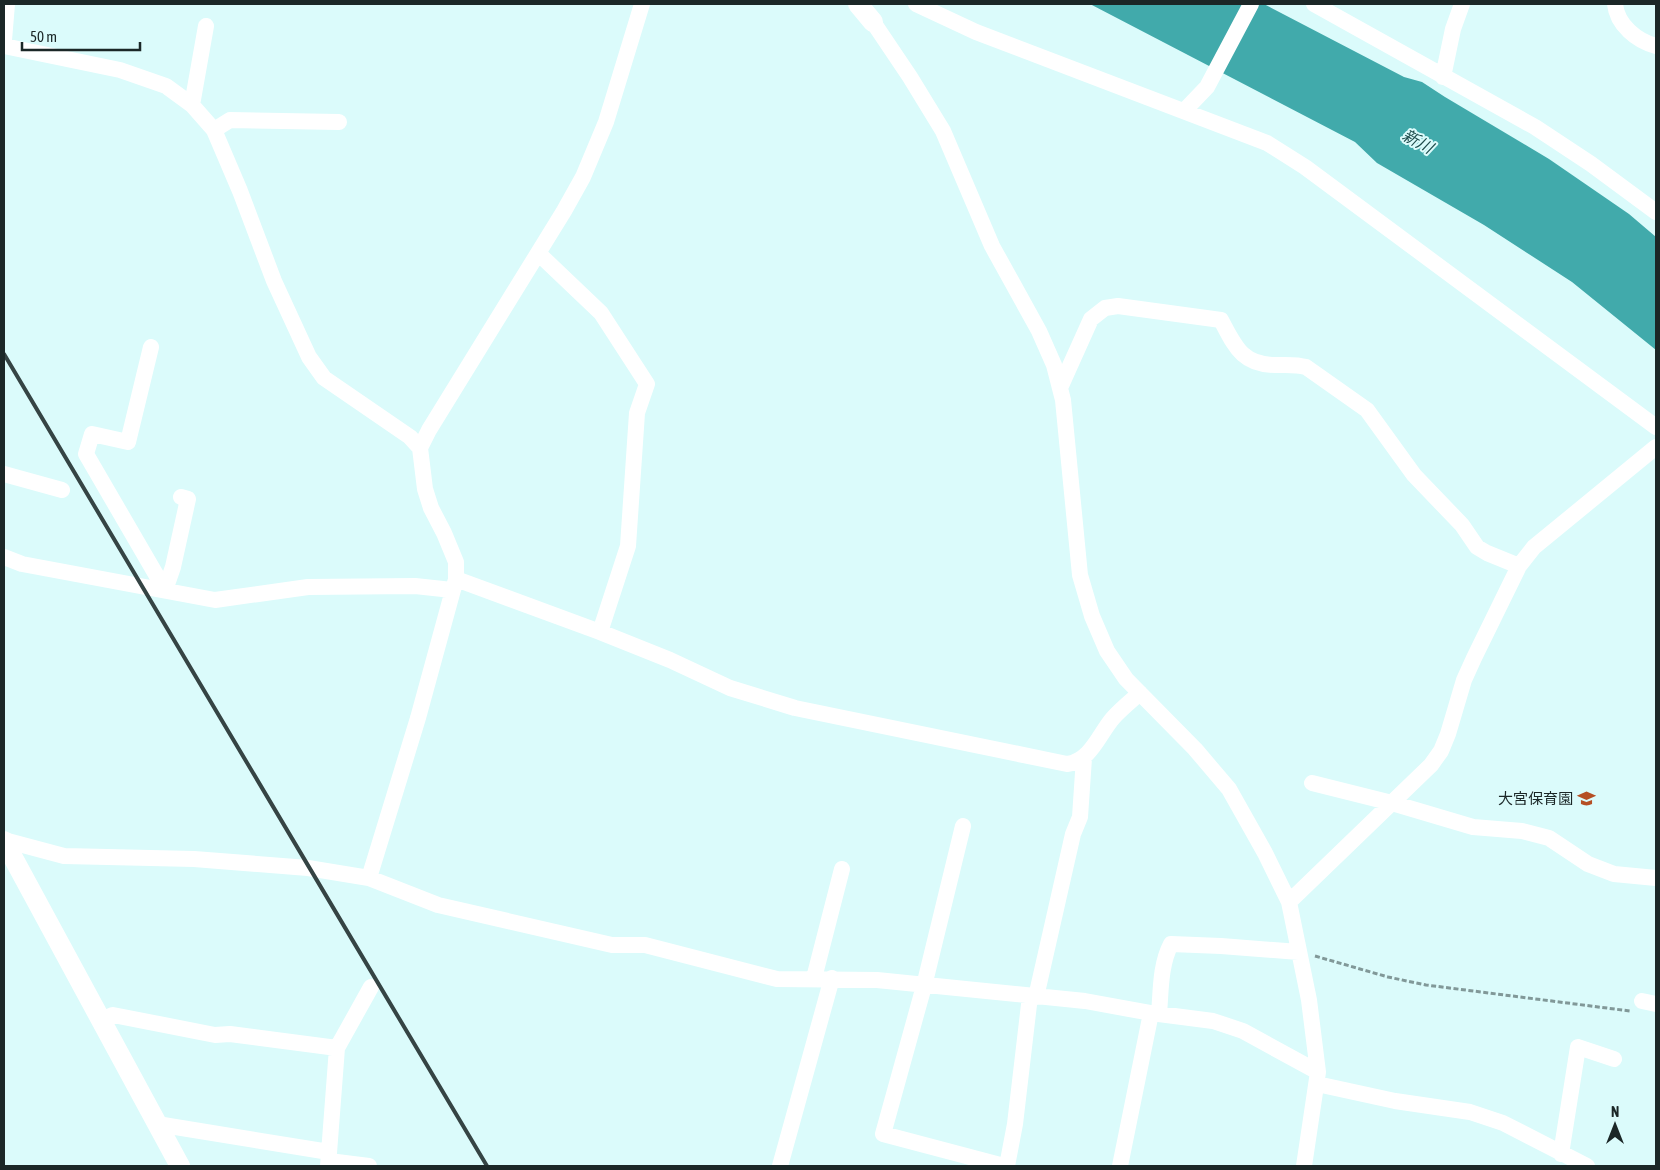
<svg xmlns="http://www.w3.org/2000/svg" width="1660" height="1170" viewBox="0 0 1660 1170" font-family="'Asap Condensed','Noto Sans JP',sans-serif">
  <rect width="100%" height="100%" fill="#dbfbfb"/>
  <!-- water -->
  <path fill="#41aaab" d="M1090 4H1264L1404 77 1422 82 1445 97 1549 159 1629 214 1656 237V350L1572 282 1484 225 1377 163 1355 142Z"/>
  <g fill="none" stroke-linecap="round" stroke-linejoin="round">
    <!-- path -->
    <path stroke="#819898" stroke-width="3" stroke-dasharray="5 2.5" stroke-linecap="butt" d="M1315 956 1388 977 1426 985 1630 1011"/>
    <!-- minor -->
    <path stroke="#fff" stroke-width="16" d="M916 4 976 32 1267 143 1305 167 1656 427
      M1314 4 1535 127 1591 164 1656 212
      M1615 4C1617 25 1637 41 1656 46
      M873 22 910 77 943 131 992 246 1039 331 1054 365 1063 400 1080 575 1092 616 1107 651 1126 679 1195 749 1229 789 1265 853 1289 902 1309 1000 1318 1072 1304 1166
      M4 40 7 4
      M4 46 120 70 166 86 192 105 214 130 240 191 274 281 309 357 324 378 410 437 420 448 425 489 431 508 444 533 456 562V579L418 718 369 878
      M1443 77 1453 29 1462 4
      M192 105 206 26
      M1184 111 1207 87 1251 4
      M214 130 230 120 339 122
      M538 253 601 313 647 384 637 413 628 546 600 632
      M151 347 128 442 92 434 86 454 165 590
      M1060 388 1091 319 1105 308 1118 306 1221 320C1235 346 1242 365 1275 365 1286 365 1296 364 1306 367L1367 410 1414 475 1462 525 1477 547 1487 553 1519 566
      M420 448 429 430 564 211 583 177 606 122 642 4
      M4 474 62 490
      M4 557 22 564 215 600 308 587 415 586 452 590
      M456 579 600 632 670 660 730 688 795 708 1067 764C1091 761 1099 734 1113 718 1121 709 1131 701 1140 693
      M165 590 173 567 188 499 181 497
      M1312 783 1392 803 1473 827 1522 831 1549 838 1588 864 1614 874 1656 878
      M963 826 924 986 883 1134 1004 1166
      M4 840 64 856 194 859 308 868 369 878 438 905 612 945H645L777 979 877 980 1085 1001 1151 1013 1213 1021 1243 1031 1318 1072
      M1289 902 1431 765 1441 751 1448 734 1464 680 1474 658 1519 566 1534 547 1656 447
      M814 978 842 869
      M1036 997 1073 834 1080 817 1084 758
      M1642 1001 1656 1004
      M1159 1014C1161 991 1160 965 1171 944L1221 946 1299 952
      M101 1020 113 1015 215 1035 230 1034 337 1048
      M1317 1084 1395 1101 1470 1112 1503 1123 1587 1166
      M157 1124 329 1152
      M1561 1154 1578 1047 1614 1059
      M329 1161 369 1166
      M328 1166 337 1048 371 987
      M780 1166 832 978
      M1007 1166 1015 1124 1030 996
      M1120 1166 1151 1013"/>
    <!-- tertiary -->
    <path stroke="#fff" stroke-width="20" d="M858 4 873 22
      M4 841 180 1166"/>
    <!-- rail -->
    <path stroke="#354444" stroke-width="4" d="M4 354C167 624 325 896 487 1166"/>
  </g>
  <!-- icons -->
  <defs>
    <symbol id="school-bare" viewBox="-9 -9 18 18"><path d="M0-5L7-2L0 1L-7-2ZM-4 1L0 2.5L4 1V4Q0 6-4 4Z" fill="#b54f24" stroke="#dbfbfb" stroke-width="2.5" paint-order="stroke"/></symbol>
  </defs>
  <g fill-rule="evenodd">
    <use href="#school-bare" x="1574" y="786" width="25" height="25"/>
  </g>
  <g text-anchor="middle" stroke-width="4" stroke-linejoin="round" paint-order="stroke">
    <!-- poi labels -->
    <g font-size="15" fill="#1b2727" stroke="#dbfbfb" text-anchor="end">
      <text x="1573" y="804">大宮保育園</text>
    </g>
    <!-- water labels -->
    <g font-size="16" font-style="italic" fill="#1e4c4c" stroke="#dbfbfb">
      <text transform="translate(1418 141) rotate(29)" y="6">新川</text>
    </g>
  </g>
  <!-- border -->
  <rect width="1660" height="1170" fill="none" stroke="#1b2727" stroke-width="10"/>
  <!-- north arrow -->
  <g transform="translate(1615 1125)" stroke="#dbfbfb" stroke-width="4" paint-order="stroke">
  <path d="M0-4L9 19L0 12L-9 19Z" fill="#1b2727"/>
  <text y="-8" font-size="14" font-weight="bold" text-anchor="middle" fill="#1b2727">N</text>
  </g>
  <!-- scale -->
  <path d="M22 42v8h118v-8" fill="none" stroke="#1b2727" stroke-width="2.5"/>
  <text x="30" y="42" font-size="15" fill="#1b2727" stroke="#dbfbfb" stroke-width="4" paint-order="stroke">50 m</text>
</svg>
